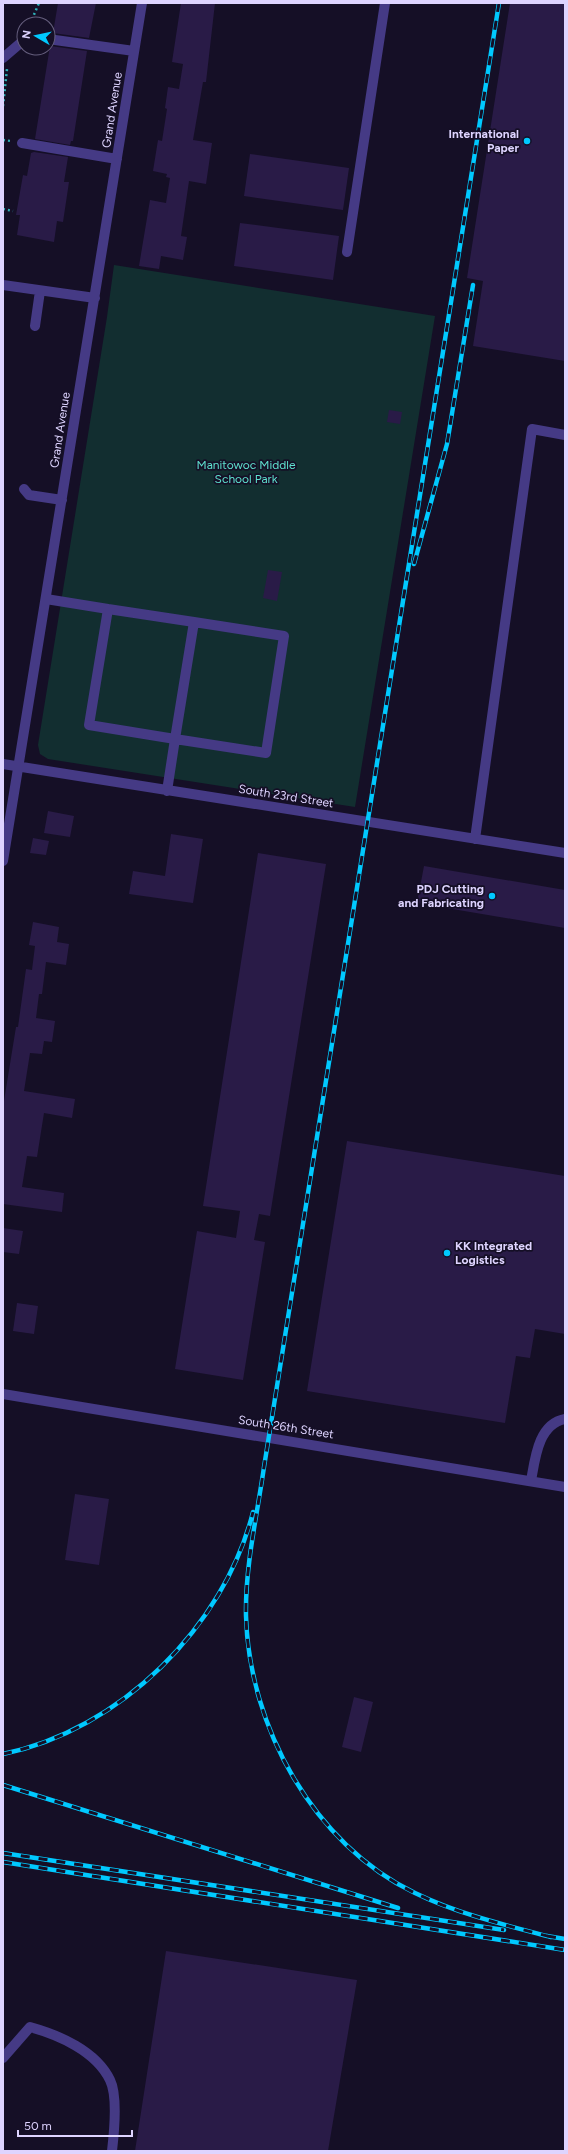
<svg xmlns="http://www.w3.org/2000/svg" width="568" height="2154" viewBox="0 0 568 2154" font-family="Figtree,sans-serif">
  <rect width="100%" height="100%" fill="#150f26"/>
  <!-- green -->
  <path fill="#122e30" d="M114 265 435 316 355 807 48 759 40 754 38 745 107 317Z"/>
  <!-- building -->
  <path fill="#291b47" d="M58 3H96L89 38 53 33Z
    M181 3H215L206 82H203L193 140 212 143 206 184 189 181 181 236 187 237 183 260 161 256 159 269 139 266 150 200 166 203 170 178 166 177 167 174 153 171 158 140 162 141 167 109 165 108 168 87 179 89 183 64 172 62Z
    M510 3H565V361L473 346 483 281 467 278Z
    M50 46 87 51 73 141H71L70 145 35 139Z
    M34 152 68 157 64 182H69L63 222 57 221 54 242 17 235 20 215H16L23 175 27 176 31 153Z
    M250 154 349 168 343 210 244 196Z
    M240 223 339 236 333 280 234 266Z
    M389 410 402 412 400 424 387 422Z
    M268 570 282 572 277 601 263 598Z
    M48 811 74 816 70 837 44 833Z
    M171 834 203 839 193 903 129 894 133 871 165 876Z
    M33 838 49 841 46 855 30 853Z
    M258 853 326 864 270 1216 259 1214 254 1240 265 1242 243 1380 175 1369 197 1231 236 1238 240 1211 203 1206Z
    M424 866 565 890V928L417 903Z
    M33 922 59 927 57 942 69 944 66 965 46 962 42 994H39L36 1018 55 1021 52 1042 44 1041 42 1054 30 1053 24 1091 75 1099 72 1118 44 1113 37 1157 27 1156 22 1187 64 1193 62 1212 3 1204V1107L16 1027H18L26 969 32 970 35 946 29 945Z
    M347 1141 565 1176V1334L535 1329 530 1358 516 1356 505 1423 307 1391Z
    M3 1228 23 1231 19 1254 3 1252Z
    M17 1303 38 1306 34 1334 13 1331Z
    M75 1494 109 1499 99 1565 65 1560Z
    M354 1697 373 1702 361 1752 342 1747Z
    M166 1951 357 1980 328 2151H135Z"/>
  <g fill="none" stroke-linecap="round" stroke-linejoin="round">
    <!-- path -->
    <path stroke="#2eb1b8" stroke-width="2.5" stroke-dasharray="2 3" stroke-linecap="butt" d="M30 24 39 3
      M3 106 7 69
      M3 140 11 141
      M3 209 13 211"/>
    <!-- minor -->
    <path stroke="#453a85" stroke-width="10" d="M48 39 134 51
      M3 58 24 40
      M22 143 117 159
      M347 252 385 3
      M3 285 95 298
      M35 326 40 291
      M24 489 29 495 62 500
      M46 599 108 609 89 725 175 739 194 622 284 636 266 753 175 739 167 791
      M108 609 194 622
      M3 764 565 853
      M475 839 532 429 565 435
      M3 861 142 3
      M3 1394 565 1487
      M531 1481C535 1459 538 1424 565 1419
      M3 2058 30 2027C59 2035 96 2051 110 2080 118 2096 114 2134 112 2151"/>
    <defs>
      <path id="rail" d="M499 3 264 1467C257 1516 245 1566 246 1616 249 1726 313 1844 415 1893 458 1914 505 1925 551 1937
        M414 564 447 444 473 285
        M3 1754C120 1730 224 1627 253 1512
        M3 1785 398 1908
        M3 1853 504 1930
        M3 1862 565 1950
        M547 1936 565 1939"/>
    </defs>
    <!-- rail casing -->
    <use href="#rail" stroke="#00c9ff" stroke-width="4.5"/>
    <!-- rail -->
    <use href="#rail" stroke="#150f26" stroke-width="3" stroke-dasharray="9" stroke-linecap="butt"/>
  </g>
  <!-- markers -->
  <g fill="#00c9ff" stroke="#150f26" stroke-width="1.5">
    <circle cx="527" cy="141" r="4"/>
    <circle cx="492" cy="896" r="4"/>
    <circle cx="447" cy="1253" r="4"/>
  </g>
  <g text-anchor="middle" stroke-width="3.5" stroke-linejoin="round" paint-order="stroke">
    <!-- street labels -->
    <g font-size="12" fill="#ded4ff" stroke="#150f26">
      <text transform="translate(112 110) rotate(-81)" y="4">Grand Avenue</text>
      <text transform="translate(60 430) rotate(-81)" y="4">Grand Avenue</text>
      <text transform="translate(286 796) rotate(9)" y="4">South 23rd Street</text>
      <text transform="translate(286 1427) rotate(9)" y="4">South 26th Street</text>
    </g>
    <!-- poi labels -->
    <g font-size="12" font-weight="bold" fill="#ded4ff" stroke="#150f26" text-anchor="end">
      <text x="519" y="138">International<tspan x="519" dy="14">Paper</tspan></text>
      <text x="484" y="893">PDJ Cutting<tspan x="484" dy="14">and Fabricating</tspan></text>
      <text x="455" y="1250" text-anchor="start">KK Integrated<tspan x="455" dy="14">Logistics</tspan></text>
    </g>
    <!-- park labels -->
    <g font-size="12" fill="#5ee0ce" stroke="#150f26">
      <text x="246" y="469">Manitowoc Middle<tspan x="246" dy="14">School Park</tspan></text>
    </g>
  </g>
  <!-- border -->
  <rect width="568" height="2154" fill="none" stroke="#ded4ff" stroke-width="8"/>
  <!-- north arrow -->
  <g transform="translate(36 36) rotate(279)"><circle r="19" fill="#150f26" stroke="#655e7d"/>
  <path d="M0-3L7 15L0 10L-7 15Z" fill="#00c9ff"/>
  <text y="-6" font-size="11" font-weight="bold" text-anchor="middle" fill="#ded4ff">N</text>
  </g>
  <!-- scale -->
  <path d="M18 2130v6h114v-6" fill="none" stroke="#ded4ff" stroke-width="2"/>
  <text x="24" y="2130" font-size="12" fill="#ded4ff" stroke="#150f26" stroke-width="3" paint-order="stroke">50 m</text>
</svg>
